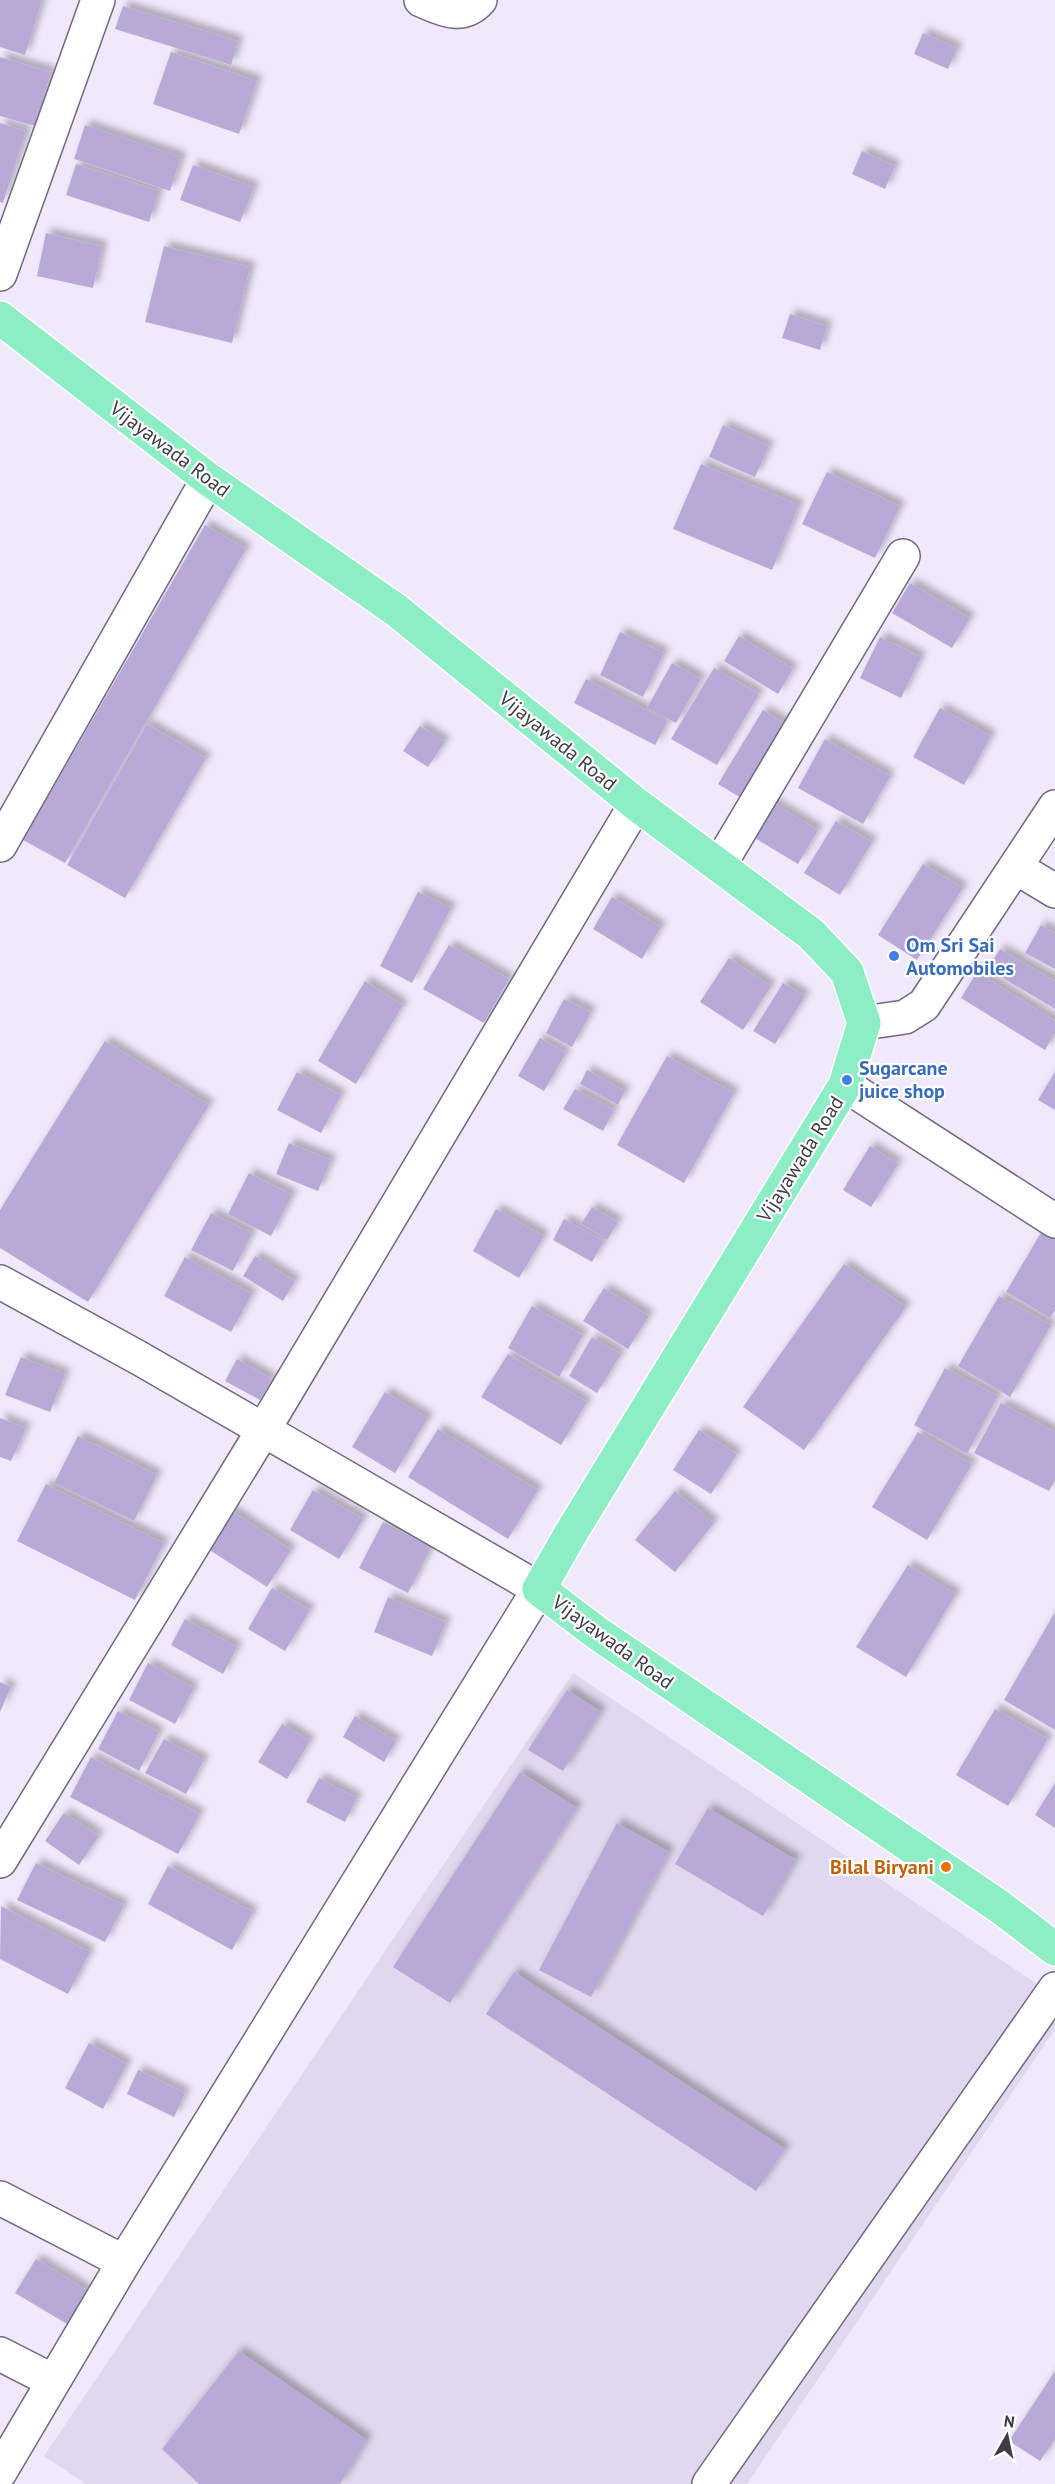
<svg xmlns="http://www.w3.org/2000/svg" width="1055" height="2484" viewBox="0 0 1055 2484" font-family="'PT Sans',sans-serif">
  <defs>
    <filter id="shadow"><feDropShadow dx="5.5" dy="-5.5" stdDeviation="3" flood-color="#0004"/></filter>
  </defs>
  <rect width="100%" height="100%" fill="#f0e9fc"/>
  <!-- education -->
  <path fill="#dfd8ee" d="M573 1673 1055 1996V2029L747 2484H86L44 2456Z"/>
  <!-- building -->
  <path fill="#b9a9d6" filter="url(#shadow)" d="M0 0H42L25 55 0 47Z
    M123 6 238 41 231 65 115 29Z
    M923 33 957 48 948 69 914 54Z
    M171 52 257 81 239 134 153 104Z
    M0 57 51 72 35 126 0 116Z
    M0 123 26 131 3 203 0 202Z
    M85 125 181 157 170 191 74 159Z
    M862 151 895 166 885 189 852 174Z
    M76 164 159 191 149 222 66 195Z
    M193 165 254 187 240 222 180 200Z
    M46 233 102 246 93 288 37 276Z
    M164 246 250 267 232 343 145 322Z
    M790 314 827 326 820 350 782 338Z
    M723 425 769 446 755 477 709 457Z
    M701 464 799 505 772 570 673 529Z
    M827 472 900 506 875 558 802 524Z
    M205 525 246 549 65 863 23 840Z
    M910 583 970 618 952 648 892 613Z
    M620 632 664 653 643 697 600 675Z
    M739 636 793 669 778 694 724 661Z
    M880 637 921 657 901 698 860 678Z
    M672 663 701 679 676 723 647 708Z
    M714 668 759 694 717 765 671 739Z
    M586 679 668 721 655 745 574 703Z
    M940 708 991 736 964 785 913 757Z
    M763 710 792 728 746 801 718 784Z
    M147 724 206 758 125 898 67 865Z
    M420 726 445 742 428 767 403 751Z
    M825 739 890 776 863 824 798 788Z
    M768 800 818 830 798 864 748 834Z
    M836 821 872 842 840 895 804 873Z
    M923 864 963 888 917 960 878 935Z
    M418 892 451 908 412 983 380 966Z
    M612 897 661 927 642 959 593 929Z
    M1041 925 1055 933V969L1025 953Z
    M449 945 509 979 484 1023 423 989Z
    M1000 949 1055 981V1009L988 969Z
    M729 958 771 986 743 1030 700 1002Z
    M977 972 1055 1021V1033L1045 1050 961 998Z
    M365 981 403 1005 356 1084 318 1061Z
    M783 983 805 996 775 1044 753 1031Z
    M564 999 591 1012 572 1047 546 1033Z
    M540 1038 566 1053 544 1091 518 1076Z
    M105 1041 209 1105 88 1302 0 1248V1210Z
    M667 1056 734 1093 684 1183 617 1145Z
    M587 1070 625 1091 618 1105 580 1084Z
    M297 1072 341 1095 321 1133 277 1110Z
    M1055 1072V1110L1038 1100Z
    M575 1089 614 1110 603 1131 563 1109Z
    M289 1143 331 1160 318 1191 276 1174Z
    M870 1146 898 1164 871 1207 843 1190Z
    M249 1173 292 1195 271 1236 228 1214Z
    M592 1207 618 1222 607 1240 581 1224Z
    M496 1209 544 1236 519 1278 473 1251Z
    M211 1213 252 1233 233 1271 191 1250Z
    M564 1219 604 1241 592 1262 553 1240Z
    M1042 1231 1055 1239V1310L1050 1318 1006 1292Z
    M255 1256 295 1281 283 1301 243 1276Z
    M185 1257 252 1294 231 1332 164 1296Z
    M844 1264 906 1307 804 1450 743 1407Z
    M604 1288 649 1316 628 1349 583 1321Z
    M999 1296 1051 1325 1010 1397 958 1366Z
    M532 1306 583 1335 559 1377 508 1348Z
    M592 1337 621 1354 597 1393 569 1376Z
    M508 1354 587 1402 561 1445 481 1397Z
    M21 1357 65 1374 50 1412 5 1395Z
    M237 1359 272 1379 260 1400 225 1381Z
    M945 1368 998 1396 967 1454 914 1425Z
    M385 1392 428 1418 395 1473 352 1447Z
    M1001 1403 1055 1432V1480L1049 1491 974 1453Z
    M0 1418 26 1428 11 1461 0 1457Z
    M438 1429 538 1490 508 1539 408 1477Z
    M699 1430 737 1454 711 1494 673 1470Z
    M918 1432 972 1464 927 1540 872 1507Z
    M78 1436 157 1475 134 1521 54 1483Z
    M46 1484 164 1543 135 1600 17 1541Z
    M313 1490 363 1519 339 1559 290 1530Z
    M675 1491 714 1523 675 1572 635 1540Z
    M230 1510 291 1550 267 1587 205 1547Z
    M383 1522 431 1547 408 1593 359 1568Z
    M908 1565 956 1594 906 1677 856 1647Z
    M272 1588 310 1610 285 1651 248 1629Z
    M388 1597 446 1622 432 1656 374 1632Z
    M1055 1612V1730L1004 1700Z
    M185 1619 237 1647 223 1674 171 1645Z
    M148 1663 194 1688 175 1724 129 1700Z
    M0 1682 11 1687 0 1712Z
    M567 1690 601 1712 563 1771 528 1750Z
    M995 1709 1048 1739 1008 1806 956 1775Z
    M118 1711 159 1732 139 1771 98 1749Z
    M355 1716 396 1741 384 1762 343 1737Z
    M282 1724 310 1741 287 1779 258 1762Z
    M164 1739 204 1760 186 1794 145 1773Z
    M91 1757 200 1814 178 1854 70 1797Z
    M520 1772 577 1808 450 2003 393 1967Z
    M319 1778 357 1798 345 1822 306 1802Z
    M1055 1783V1828L1035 1815Z
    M708 1808 796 1860 763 1916 675 1864Z
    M64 1813 99 1836 79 1865 45 1841Z
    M617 1823 669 1852 591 1997 539 1970Z
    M36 1863 124 1905 105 1942 17 1900Z
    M168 1866 253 1912 232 1950 148 1904Z
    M1 1906 90 1952 68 1994 0 1959Z
    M514 1972 785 2149 756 2191 486 2014Z
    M89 2043 127 2064 103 2109 65 2088Z
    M138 2070 185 2093 174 2117 127 2094Z
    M36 2259 88 2291 67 2324 15 2293Z
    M239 2351 367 2440 340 2484H199L162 2449Z
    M1055 2371V2439L1040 2461 1009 2441Z"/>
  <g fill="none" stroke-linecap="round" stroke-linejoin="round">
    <defs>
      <path id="minor" d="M421 0C442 9 462 20 480 0
        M0 274 98 0
        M0 845 208 479
        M720 864 903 556
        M1017 868 1055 891
        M864 1023 905 1017 924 1005 1055 807
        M845 1085 1055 1221
        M0 1282 139 1358 539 1589 124 2262 0 2472
        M0 1861 264 1429 636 804
        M0 2198 124 2262
        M0 2354 53 2381
        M709 2484 1055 1989"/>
      <path id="major" d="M0 318 208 479 396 610 636 804 811 934 847 972 864 1023 845 1085 571 1533 539 1589 597 1633 1000 1907 1055 1949"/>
    </defs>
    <!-- minor casing -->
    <use href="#minor" stroke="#716883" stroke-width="36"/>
    <!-- major casing -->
    <use href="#major" stroke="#fff" stroke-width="36"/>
    <!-- minor -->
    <use href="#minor" stroke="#fff" stroke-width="33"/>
    <!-- major -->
    <use href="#major" stroke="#8dedc5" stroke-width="33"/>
  </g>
  <!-- markers -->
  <g fill="#3f7fe0" stroke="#fff" stroke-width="2">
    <circle cx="894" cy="956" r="6"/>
    <circle cx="847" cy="1080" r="6"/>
  </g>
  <circle fill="#e8710a" stroke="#fff" stroke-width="2" cx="946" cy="1867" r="6"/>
  <g text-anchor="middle" stroke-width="4.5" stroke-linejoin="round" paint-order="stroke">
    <!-- street labels -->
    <g font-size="20" fill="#3e3a46" stroke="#fff">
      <text transform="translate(170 449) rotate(37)" y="7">Vijayawada Road</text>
      <text transform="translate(558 741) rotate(39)" y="7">Vijayawada Road</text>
      <text transform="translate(800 1159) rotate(-58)" y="7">Vijayawada Road</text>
      <text transform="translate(613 1642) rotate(36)" y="7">Vijayawada Road</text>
    </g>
    <!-- shop labels -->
    <g font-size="20" font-weight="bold" fill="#366cbe" stroke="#fff" text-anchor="start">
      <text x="906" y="952">Om Sri Sai<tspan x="906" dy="23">Automobiles</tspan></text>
      <text x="859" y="1075">Sugarcane<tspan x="859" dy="23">juice shop</tspan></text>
    </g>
    <!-- food labels -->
    <g font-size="20" font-weight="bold" fill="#c56008" stroke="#fff" text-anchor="end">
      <text x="934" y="1874">Bilal Biryani</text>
    </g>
  </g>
  <!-- north arrow -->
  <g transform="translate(1007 2436) rotate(9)" stroke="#ffffff" stroke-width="4.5" paint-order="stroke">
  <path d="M0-4.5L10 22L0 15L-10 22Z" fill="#3e3a46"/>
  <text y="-9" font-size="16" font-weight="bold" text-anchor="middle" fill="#3e3a46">N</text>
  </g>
</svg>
